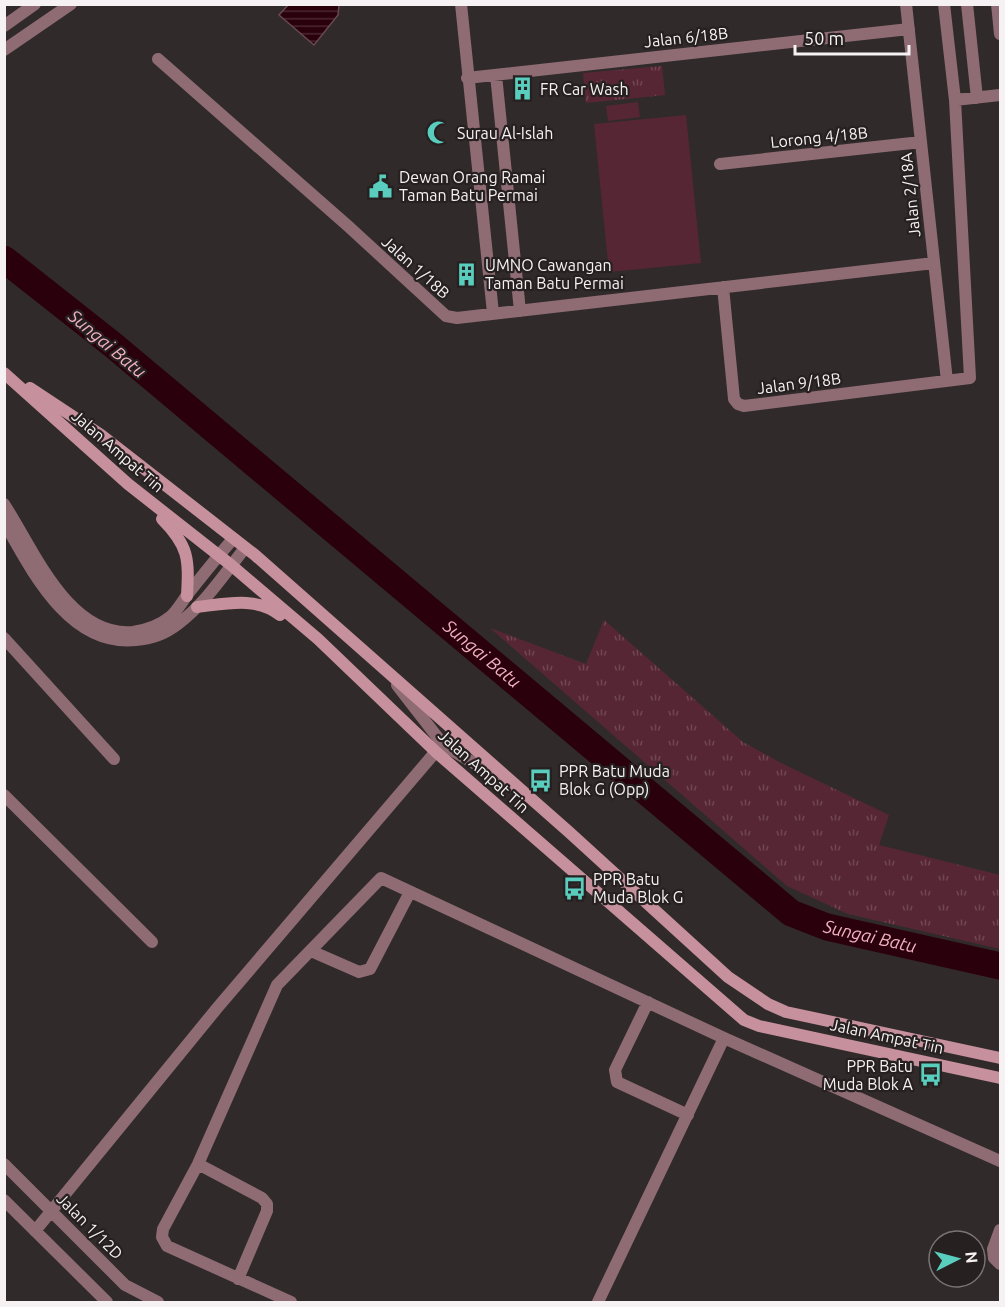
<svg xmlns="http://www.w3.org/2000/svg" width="1005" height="1307" viewBox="0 0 1005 1307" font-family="Ubuntu,sans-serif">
  <defs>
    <pattern id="grass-tufts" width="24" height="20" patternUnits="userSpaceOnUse" patternTransform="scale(1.5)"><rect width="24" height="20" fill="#572635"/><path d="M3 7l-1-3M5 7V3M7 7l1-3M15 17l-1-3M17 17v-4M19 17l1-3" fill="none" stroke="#704653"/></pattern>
    <pattern id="water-rules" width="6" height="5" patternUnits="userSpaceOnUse" patternTransform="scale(1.5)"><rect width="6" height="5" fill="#2a000d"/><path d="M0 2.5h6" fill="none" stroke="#4a2631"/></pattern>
  </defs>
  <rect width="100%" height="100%" fill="#302a2b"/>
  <!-- grass -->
  <path fill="url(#grass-tufts)" d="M662 66 665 95 586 103 583 73Z
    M604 620 743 742 781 763 889 815 879 845 1000 875V949L848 914 787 886 490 628 586 664Z"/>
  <!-- garden -->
  <path fill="#572635" d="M638 102 640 117 608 121 606 106Z
    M686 115 701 263 609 272 594 124Z"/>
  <!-- water -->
  <path fill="url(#water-rules)" stroke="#674952" stroke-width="1.5" d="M289 4 339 5 338 15 314 45 279 15Z"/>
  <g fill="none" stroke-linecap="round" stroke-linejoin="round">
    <!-- river -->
    <path stroke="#2a000d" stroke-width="27" id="s1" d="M4 259 113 345 791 913 827 927 1000 966"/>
    <!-- street -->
    <path stroke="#8f6c74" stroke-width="12" d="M461 4 493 313
      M906 4 947 381
      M967 4 977 98
      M997 4 1000 34
      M4 26 35 4
      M4 50 71 4
      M158 59 348 226 446 316 457 318 934 263
      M496 75 520 311
      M467 78 909 29
      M955 100 1000 95
      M720 164 921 142
      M723 287 734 399 738 404 744 406 970 378 955 100 944 4
      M4 504C33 548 68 638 133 632 147 630 159 626 170 617 177 611 182 602 187 595 202 576 217 557 233 539
      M4 522C32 571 69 647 136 640 152 639 165 634 178 624 205 604 225 573 245 548
      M4 638 114 759
      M436 752 439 749 448 748 513 786
      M4 795 152 942
      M311 951 359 972 370 969 410 892
      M648 1002 615 1070 617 1082 688 1115
      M4 1164 125 1285 158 1302
      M198 1164 262 1198 267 1204V1211L238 1279
      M4 1200 107 1302
      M1000 1230 993 1249 994 1258 1000 1264
      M35 1231 218 1007 438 749 439 739 435 734 397 685
      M291 1302 167 1246 162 1237 163 1229 198 1164 277 985 381 878 724 1038 1000 1161
      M598 1302 724 1038"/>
    <!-- secondary -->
    <path stroke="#c7909d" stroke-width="12" d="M4 373 128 484 231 565 318 639 436 752 744 1020 759 1026 1000 1078
      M30 388 101 435 255 555 569 832 728 977 768 1004 786 1012 1000 1058
      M162 519C189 546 189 559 187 596
      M197 607C225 604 256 596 280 615"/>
  </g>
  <!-- icons -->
  <defs>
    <symbol id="building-bare" viewBox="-9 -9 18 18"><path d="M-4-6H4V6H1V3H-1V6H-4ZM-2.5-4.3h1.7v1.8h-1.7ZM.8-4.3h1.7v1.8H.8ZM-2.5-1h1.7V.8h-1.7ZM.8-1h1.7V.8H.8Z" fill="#5acebe" stroke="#262021" stroke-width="2.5" paint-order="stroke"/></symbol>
    <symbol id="mosque-bare" viewBox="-9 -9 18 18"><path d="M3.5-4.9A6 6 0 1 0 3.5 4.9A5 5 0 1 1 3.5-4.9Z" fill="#5acebe" stroke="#262021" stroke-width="2.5" paint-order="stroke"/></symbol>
    <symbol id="civic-bare" viewBox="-9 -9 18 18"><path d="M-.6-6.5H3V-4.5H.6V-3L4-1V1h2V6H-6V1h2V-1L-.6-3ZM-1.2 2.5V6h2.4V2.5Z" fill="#5acebe" stroke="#262021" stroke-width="2.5" paint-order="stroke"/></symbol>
    <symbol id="bus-bare" viewBox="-9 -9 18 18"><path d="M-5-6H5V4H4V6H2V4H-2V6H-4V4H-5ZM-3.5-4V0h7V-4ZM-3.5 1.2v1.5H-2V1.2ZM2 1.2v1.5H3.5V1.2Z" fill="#5acebe" stroke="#262021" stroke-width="2.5" paint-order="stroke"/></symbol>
  </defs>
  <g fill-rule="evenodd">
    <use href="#building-bare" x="506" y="72" width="33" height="33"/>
    <use href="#mosque-bare" x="422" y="116" width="33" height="33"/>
    <use href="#civic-bare" x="364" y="170" width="33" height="33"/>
    <use href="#building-bare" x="450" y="258" width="33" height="33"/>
    <use href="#bus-bare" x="524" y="764" width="33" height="33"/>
    <use href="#bus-bare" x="558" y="872" width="33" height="33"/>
    <use href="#bus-bare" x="914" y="1058" width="33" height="33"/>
  </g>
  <g text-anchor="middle" stroke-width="4.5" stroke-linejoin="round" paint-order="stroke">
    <!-- street labels -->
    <g font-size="16" fill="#f6f2f3" stroke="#262021">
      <text transform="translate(686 37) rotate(-6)" y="6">Jalan 6/18B</text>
      <text transform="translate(819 137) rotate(-6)" y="6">Lorong 4/18B</text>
      <text transform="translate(910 195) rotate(-96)" y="6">Jalan 2/18A</text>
      <text transform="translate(416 267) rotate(42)" y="6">Jalan 1/18B</text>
      <text transform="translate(799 383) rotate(-7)" y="6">Jalan 9/18B</text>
      <text transform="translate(118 451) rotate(41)" y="6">Jalan Ampat Tin</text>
      <text transform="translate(484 771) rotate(42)" y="6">Jalan Ampat Tin</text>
      <text transform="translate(887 1036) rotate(12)" y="6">Jalan Ampat Tin</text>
      <text transform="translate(90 1226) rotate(45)" y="6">Jalan 1/12D</text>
    </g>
    <!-- poi labels -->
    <g font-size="16" fill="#f6f2f3" stroke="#262021" text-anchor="start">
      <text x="540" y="95">FR Car Wash</text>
      <text x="457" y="139">Surau Al-Islah</text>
      <text x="399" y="183">Dewan Orang Ramai<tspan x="399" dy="18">Taman Batu Permai</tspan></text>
      <text x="485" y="271">UMNO Cawangan<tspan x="485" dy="18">Taman Batu Permai</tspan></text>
      <text x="559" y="777">PPR Batu Muda<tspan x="559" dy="18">Blok G (Opp)</tspan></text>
      <text x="593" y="885">PPR Batu<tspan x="593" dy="18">Muda Blok G</tspan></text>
      <text x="913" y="1072" text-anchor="end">PPR Batu<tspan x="913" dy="18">Muda Blok A</tspan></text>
    </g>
    <!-- water labels -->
    <g font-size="18" font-style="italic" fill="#f2b0c0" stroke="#262021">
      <text transform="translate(107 344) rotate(40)" y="6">Sungai Batu</text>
      <text dy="6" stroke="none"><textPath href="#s1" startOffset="620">Sungai Batu</textPath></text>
      <text dy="6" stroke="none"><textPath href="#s1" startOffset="1106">Sungai Batu</textPath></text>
    </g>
  </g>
  <!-- border -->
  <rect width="1005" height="1307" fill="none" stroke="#f6f2f3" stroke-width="12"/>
  <!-- north arrow -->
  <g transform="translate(957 1259) rotate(84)"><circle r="28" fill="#262021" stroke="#797475" stroke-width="1.5"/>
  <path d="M0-4.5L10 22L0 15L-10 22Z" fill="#5acebe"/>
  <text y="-9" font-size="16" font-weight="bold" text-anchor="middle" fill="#f6f2f3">N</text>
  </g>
  <!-- scale -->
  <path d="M795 45v9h114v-9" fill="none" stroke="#f6f2f3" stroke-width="3"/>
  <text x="804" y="45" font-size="18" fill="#f6f2f3" stroke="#262021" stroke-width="4.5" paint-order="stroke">50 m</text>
</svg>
